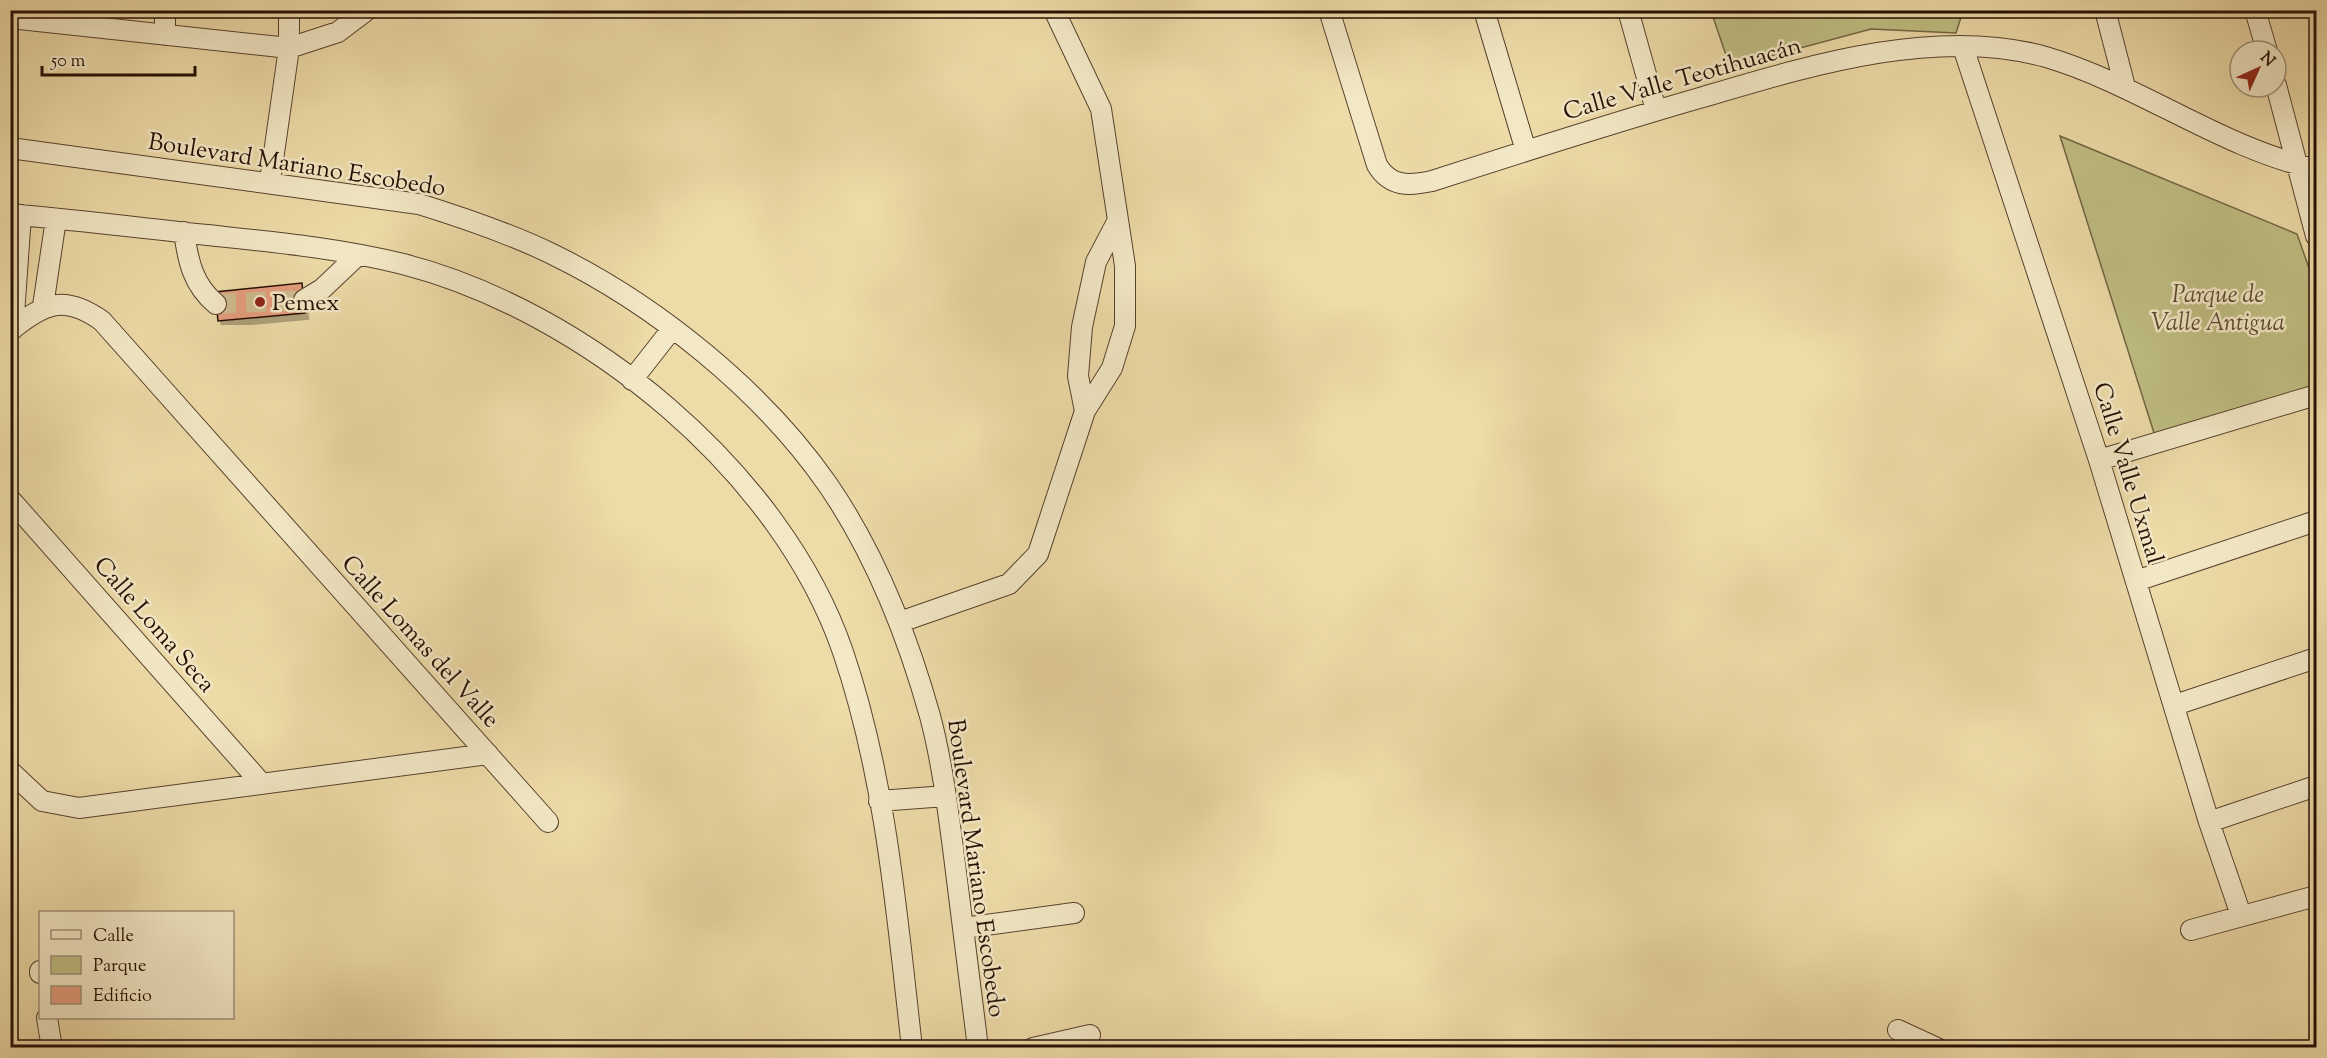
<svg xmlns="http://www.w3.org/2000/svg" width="2327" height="1058" viewBox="0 0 2327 1058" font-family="'Sorts Mill Goudy',serif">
  <defs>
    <filter id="shadow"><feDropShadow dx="3.5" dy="6" stdDeviation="0" flood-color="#0004"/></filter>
  </defs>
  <rect width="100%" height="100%" fill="#eddba8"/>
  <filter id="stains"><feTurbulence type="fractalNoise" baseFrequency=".00333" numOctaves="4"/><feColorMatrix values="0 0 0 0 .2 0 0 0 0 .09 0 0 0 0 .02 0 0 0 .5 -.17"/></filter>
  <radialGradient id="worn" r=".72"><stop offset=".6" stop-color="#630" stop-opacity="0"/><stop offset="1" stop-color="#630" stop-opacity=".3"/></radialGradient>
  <!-- green -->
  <path fill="#bfbe83" stroke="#726644" stroke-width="1.5" d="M1711 11V10L1963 11 1956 33 1871 29 1730 67Z
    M2060 136 2297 234 2316 288V386L2155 436Z"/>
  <!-- building -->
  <path fill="#e59d7e" stroke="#260f04" stroke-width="1.5" filter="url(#shadow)" d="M302 283 305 313 218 321 215 292Z"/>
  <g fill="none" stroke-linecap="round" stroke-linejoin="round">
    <!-- minor-tunnel -->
    <path stroke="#cfbc8f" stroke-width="20" stroke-dasharray="20 10" stroke-linecap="butt" d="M216 304 304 300"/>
    <defs>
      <path id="minor" d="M1329 10 1377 165C1390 187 1409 186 1432 181 1522 152 1612 123 1703 97 1808 66 1937 26 2046 57 2140 85 2221 148 2316 169
        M1484 10 1526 151
        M1628 10 1656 110
        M2105 10 2125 87
        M2255 10 2267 51
        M10 18 289 48 338 32 367 10
        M165 35V10
        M1963 47 2099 460 2209 822 2241 915
        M2276 85 2316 236
        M10 148 419 204C464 218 509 233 552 254 655 304 763 391 828 485 876 555 907 634 930 716 942 761 948 810 954 856 962 920 970 984 978 1048
        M270 181 289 48V10
        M10 214C76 220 142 228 207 235 273 242 339 248 403 264 585 311 781 471 843 652 886 778 897 916 912 1048
        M184 232C188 261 193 285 216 304
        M304 300 322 289 358 255
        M43 306 56 219
        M13 329 21 215
        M10 331C44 303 64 294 102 321L548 822
        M632 380 672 329
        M1085 411 1078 376 1082 327 1096 262 1118 220
        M2099 460 2316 395
        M10 499 262 784
        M2136 581 2316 521
        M900 622 1009 584 1038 554 1085 411 1112 368 1125 326V266L1101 109 1054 10
        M2175 705 2316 658
        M10 771 42 801 79 808 488 754
        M879 801 946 796
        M2209 822 2316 786
        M964 928 1074 913
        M2191 930 2316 896
        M40 971V973
        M47 1018 52 1048
        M1898 1030 1937 1048
        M1033 1048 1090 1035"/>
    </defs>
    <!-- minor casing -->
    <use href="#minor" stroke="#58422d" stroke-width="22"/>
    <!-- minor -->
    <use href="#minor" stroke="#f3e8c6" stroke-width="20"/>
  </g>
  <!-- markers -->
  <circle fill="#8f2418" stroke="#f3e8c6" stroke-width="2" cx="260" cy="302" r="6"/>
  <g text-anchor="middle" stroke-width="5" stroke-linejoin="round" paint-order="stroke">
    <!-- street labels -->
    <g font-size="24" fill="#260f04" stroke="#f3e8c6">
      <text transform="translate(1682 78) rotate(-16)" y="8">Calle Valle Teotihuacán</text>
      <text transform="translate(297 164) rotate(9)" y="8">Boulevard Mariano Escobedo</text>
      <text transform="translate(2129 473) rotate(73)" y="8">Calle Valle Uxmal</text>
      <text transform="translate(155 624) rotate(49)" y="8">Calle Loma Seca</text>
      <text transform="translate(421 641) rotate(48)" y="8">Calle Lomas del Valle</text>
      <text transform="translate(977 868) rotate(82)" y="8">Boulevard Mariano Escobedo</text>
    </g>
    <!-- park labels -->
    <g font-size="24" font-style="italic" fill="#5c4c30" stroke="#f3e8c6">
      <text x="2218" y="302">Parque de<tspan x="2218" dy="28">Valle Antigua</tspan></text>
    </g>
    <!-- poi labels -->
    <g font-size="24" fill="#260f04" stroke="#f3e8c6" text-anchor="start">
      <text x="272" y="310">Pemex</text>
    </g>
  </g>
  <!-- margin -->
  <rect width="2327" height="1058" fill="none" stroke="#eddba8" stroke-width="36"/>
  <rect x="12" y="12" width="2303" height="1034" fill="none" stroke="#260f04" stroke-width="3"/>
  <rect x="18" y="18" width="2291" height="1022" fill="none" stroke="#260f04" stroke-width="1.5"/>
  <!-- legend -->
  <rect x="39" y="911" width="195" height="108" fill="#f3e8c6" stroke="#a19178" stroke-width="1.5"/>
  <rect x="51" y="930" width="30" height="9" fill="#f3e8c6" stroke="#a19178" stroke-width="1.5"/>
  <text x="93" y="941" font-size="18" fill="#260f04">Calle</text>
  <rect x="51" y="956" width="30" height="18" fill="#bfbe83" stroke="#a19178" stroke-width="1.5"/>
  <text x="93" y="971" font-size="18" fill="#260f04">Parque</text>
  <rect x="51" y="986" width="30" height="18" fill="#e59d7e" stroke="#a19178" stroke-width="1.5"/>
  <text x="93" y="1001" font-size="18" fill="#260f04">Edificio</text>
  <!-- north arrow -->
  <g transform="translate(2258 69) rotate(45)"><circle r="28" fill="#f3e8c6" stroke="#a19178" stroke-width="1.5"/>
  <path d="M0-4.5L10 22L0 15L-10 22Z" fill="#8f2418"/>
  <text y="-9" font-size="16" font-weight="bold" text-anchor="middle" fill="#260f04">N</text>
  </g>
  <!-- scale -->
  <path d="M42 66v9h153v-9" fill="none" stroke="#260f04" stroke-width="3"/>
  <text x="51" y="66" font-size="18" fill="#260f04" stroke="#f3e8c6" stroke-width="4.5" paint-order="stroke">50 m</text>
  <rect width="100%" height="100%" filter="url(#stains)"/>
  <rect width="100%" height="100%" fill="url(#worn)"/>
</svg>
